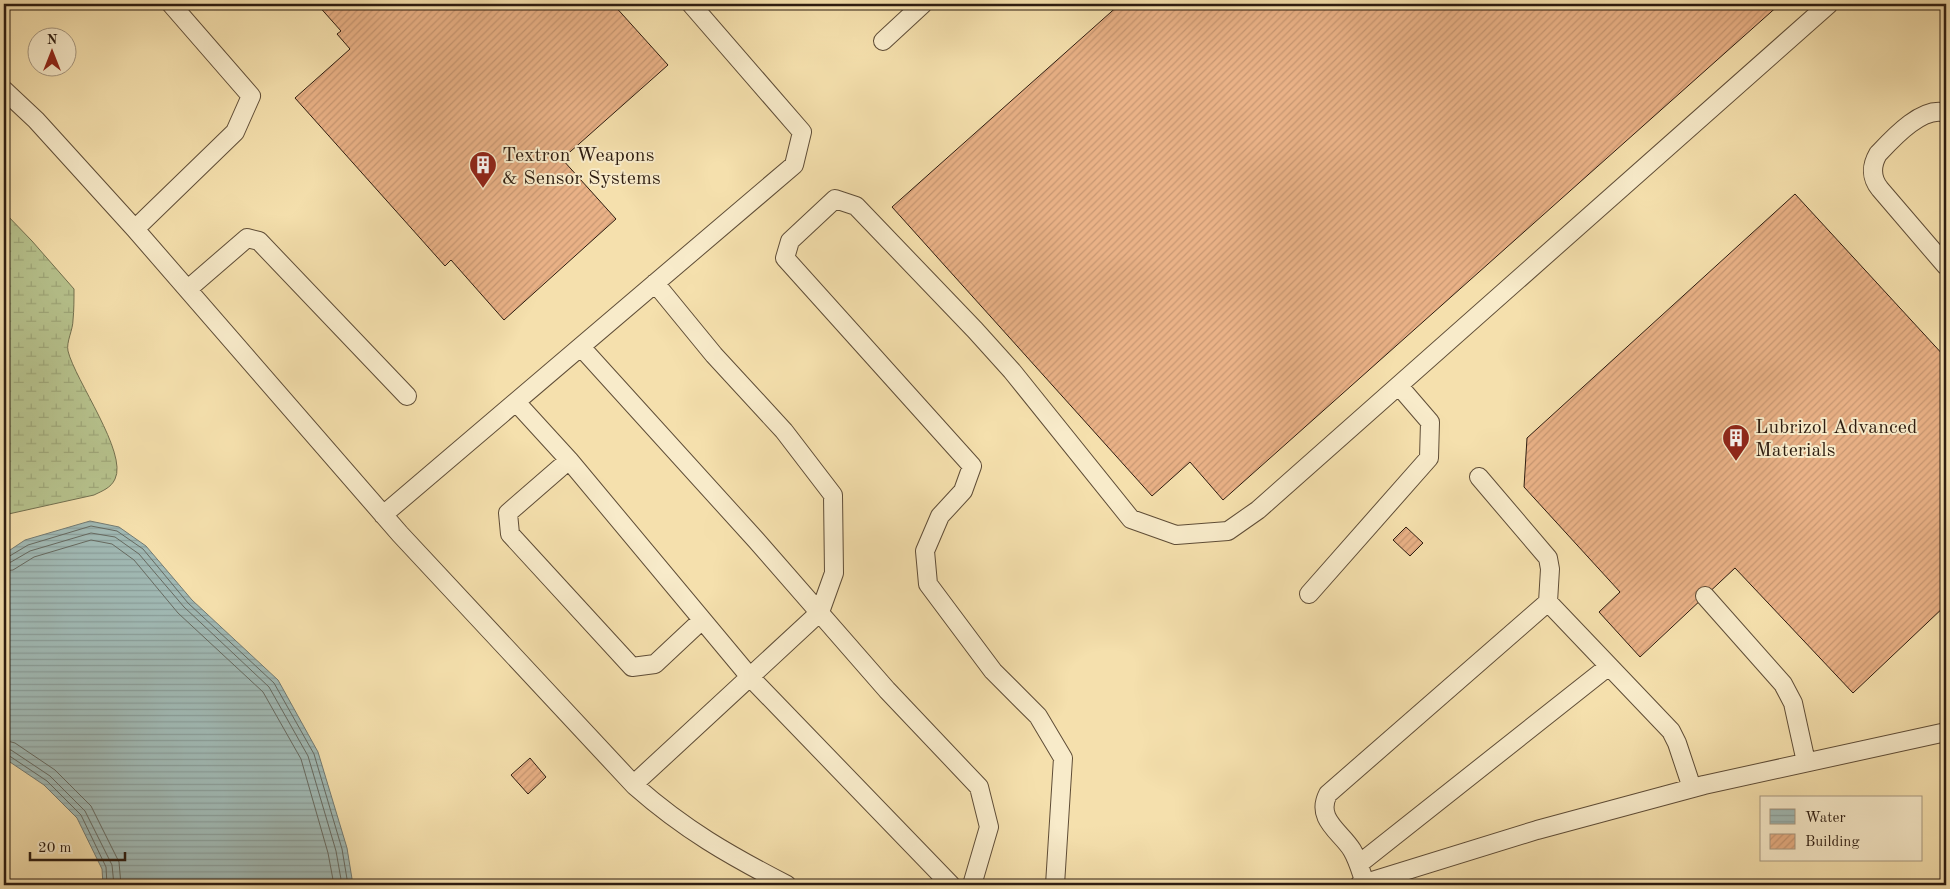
<svg xmlns="http://www.w3.org/2000/svg" width="1950" height="889" viewBox="0 0 1950 889" font-family="'Old Standard TT',serif">
  <defs>
    <pattern id="wetland-marsh" width="20" height="14" patternUnits="userSpaceOnUse" patternTransform="scale(1.25)"><rect width="20" height="14" fill="#b7c38e"/><path d="M1 5h8M5 5V1M11 12h8M15 12V8" fill="none" stroke="#9ea779"/></pattern>
    <pattern id="water-rules" width="6" height="5" patternUnits="userSpaceOnUse" patternTransform="scale(1.25)"><rect width="6" height="5" fill="#a1bab5"/><path d="M0 2.5h6" fill="none" stroke="#8b9f9b"/></pattern>
    <pattern id="building-hatch" width="6" height="6" patternUnits="userSpaceOnUse" patternTransform="scale(1.25)"><rect width="6" height="6" fill="#e9b186"/><path d="M-1 1l2-2M0 6l6-6M5 7l2-2" fill="none" stroke="#c89873"/></pattern>
  </defs>
  <rect width="100%" height="100%" fill="#f5e0ad"/>
  <filter id="stains"><feTurbulence type="fractalNoise" baseFrequency=".004" numOctaves="4"/><feColorMatrix values="0 0 0 0 .2 0 0 0 0 .09 0 0 0 0 .02 0 0 0 .5 -.17"/></filter>
  <radialGradient id="worn" r=".72"><stop offset=".6" stop-color="#630" stop-opacity="0"/><stop offset="1" stop-color="#630" stop-opacity=".3"/></radialGradient>
  <!-- wetland -->
  <path fill="url(#wetland-marsh)" stroke="#72704f" d="M4 212 32 241 74 289C74 300 74 310 73 320 73 330 66 342 68 351 75 380 128 453 115 479 111 488 102 491 94 495L4 515Z"/>
  <!-- water -->
  <path fill="url(#water-rules)" stroke="#737b73" d="M90 521 119 527 146 546 192 600 278 680 318 752 347 848 353 885H103L102 869 77 818 44 785 4 758V554L25 540Z"/>
  <g fill="none" stroke-linecap="round" stroke-linejoin="round">
    <!-- shore -->
    <path stroke="#676b62" stroke-width="1" d="M4 558 8 557 28 545 91 526 117 531 143 549 188 603 274 683 314 754 342 849 348 885
      M4 564 11 562 30 551 91 533 115 537 139 554 184 607 269 687 308 756 336 851 342 885
      M4 571 13 570 34 557 91 540 112 544 134 560 178 613 263 692 301 759 328 853 334 885
      M4 740 15 743 55 770 91 806 119 862 121 885
      M4 748 11 750 50 776 85 811 112 865 114 885
      M4 754 8 755 47 781 81 815 106 867 107 885"/>
  </g>
  <!-- building -->
  <path fill="url(#building-hatch)" stroke="#2d1c10" d="M317 4H613L668 65 562 159 616 219 504 320 451 260 445 266 295 98 350 49 337 34 341 31Z
    M1120 4H1780L1223 500 1190 462 1152 496 892 207Z
    M1795 194 1946 358V605L1853 693 1735 568 1640 657 1599 612 1620 592 1524 487 1527 438Z
    M1406 527 1423 543 1410 556 1393 540Z
    M530 758 546 777 528 794 511 775Z"/>
  <g fill="none" stroke-linecap="round" stroke-linejoin="round">
    <defs>
      <path id="service" d="M883 41 923 4
        M4 90 36 120 135 229 400 534 635 786C685 830 729 855 787 885
        M1946 113C1923 105 1893 138 1878 154 1871 166 1871 178 1880 189L1946 266
        M135 229 235 132 251 96 171 4
        M188 289 247 238 259 241 407 396
        M581 347 756 540 887 690 979 787 989 827 972 885
        M516 402 569 460 750 677 951 885
        M569 460 508 513 510 534 632 667 655 664 702 620
        M1479 477 1548 558 1550 569 1548 602 1671 731 1677 743 1692 788
        M383 515 794 165 802 132 691 4
        M1309 594 1429 458 1430 422 1399 386
        M1705 596 1783 684 1793 703 1806 762
        M634 784 820 612 834 573 833 495 784 431 714 355 655 283
        M1359 864 1609 666
        M1365 883C1361 872 1358 860 1352 850 1341 832 1315 819 1328 794L1548 602
        M1055 885 1063 758 1038 716 993 671 928 584 925 551 940 516 963 491 972 466 785 258 790 241 835 199 856 206 975 330 1012 371 1131 519 1176 535 1228 531 1258 510 1829 4
        M1359 885 1537 830 1704 785 1946 732"/>
    </defs>
    <!-- service casing -->
    <use href="#service" stroke="#5f4d37" stroke-width="20"/>
    <!-- service -->
    <use href="#service" stroke="#f8ebca" stroke-width="18"/>
  </g>
  <!-- icons -->
  <defs>
    <symbol id="building-pin" viewBox="-11 -11 22 30"><path d="M0 17L-7.5 6A9.5 9.5 0 1 1 7.5 6Z" fill="#8f2418" stroke="#f8ebca"/><path d="M-4-6H4V6H1V3H-1V6H-4ZM-2.5-4.3h1.7v1.8h-1.7ZM.8-4.3h1.7v1.8H.8ZM-2.5-1h1.7V.8h-1.7ZM.8-1h1.7V.8H.8Z" fill="#fff"/></symbol>
  </defs>
  <g fill-rule="evenodd">
    <use href="#building-pin" x="467" y="149" width="32" height="43"/>
    <use href="#building-pin" x="1720" y="422" width="32" height="43"/>
  </g>
  <g text-anchor="middle" stroke-width="4" stroke-linejoin="round" paint-order="stroke">
    <!-- poi labels -->
    <g font-size="20" fill="#2d1c10" stroke="#f8ebca" text-anchor="start">
      <text x="502" y="161">Textron Weapons<tspan x="502" dy="23">&amp; Sensor Systems</tspan></text>
      <text x="1755" y="433">Lubrizol Advanced<tspan x="1755" dy="23">Materials</tspan></text>
    </g>
  </g>
  <!-- margin -->
  <rect width="1950" height="889" fill="none" stroke="#f5e0ad" stroke-width="20"/>
  <rect x="5" y="5" width="1940" height="879" fill="none" stroke="#2d1c10" stroke-width="2.5"/>
  <rect x="10" y="10" width="1930" height="869" fill="none" stroke="#2d1c10"/>
  <!-- legend -->
  <rect x="1760" y="796" width="162" height="65" fill="#f8ebca" stroke="#a79880"/>
  <rect x="1770" y="809" width="25" height="15" fill="url(#water-rules)" stroke="#a79880"/>
  <text x="1805" y="822" font-size="15" fill="#2d1c10">Water</text>
  <rect x="1770" y="834" width="25" height="15" fill="url(#building-hatch)" stroke="#a79880"/>
  <text x="1805" y="846" font-size="15" fill="#2d1c10">Building</text>
  <!-- north arrow -->
  <g transform="translate(52 52)"><circle r="24" fill="#f8ebca" stroke="#a79880"/>
  <path d="M0-4L9 19L0 12L-9 19Z" fill="#8f2418"/>
  <text y="-8" font-size="14" font-weight="bold" text-anchor="middle" fill="#2d1c10">N</text>
  </g>
  <!-- scale -->
  <path d="M30 852v8h95v-8" fill="none" stroke="#2d1c10" stroke-width="2.5"/>
  <text x="38" y="852" font-size="15" fill="#2d1c10" stroke="#f8ebca" stroke-width="4" paint-order="stroke">20 m</text>
  <rect width="100%" height="100%" filter="url(#stains)"/>
  <rect width="100%" height="100%" fill="url(#worn)"/>
</svg>
